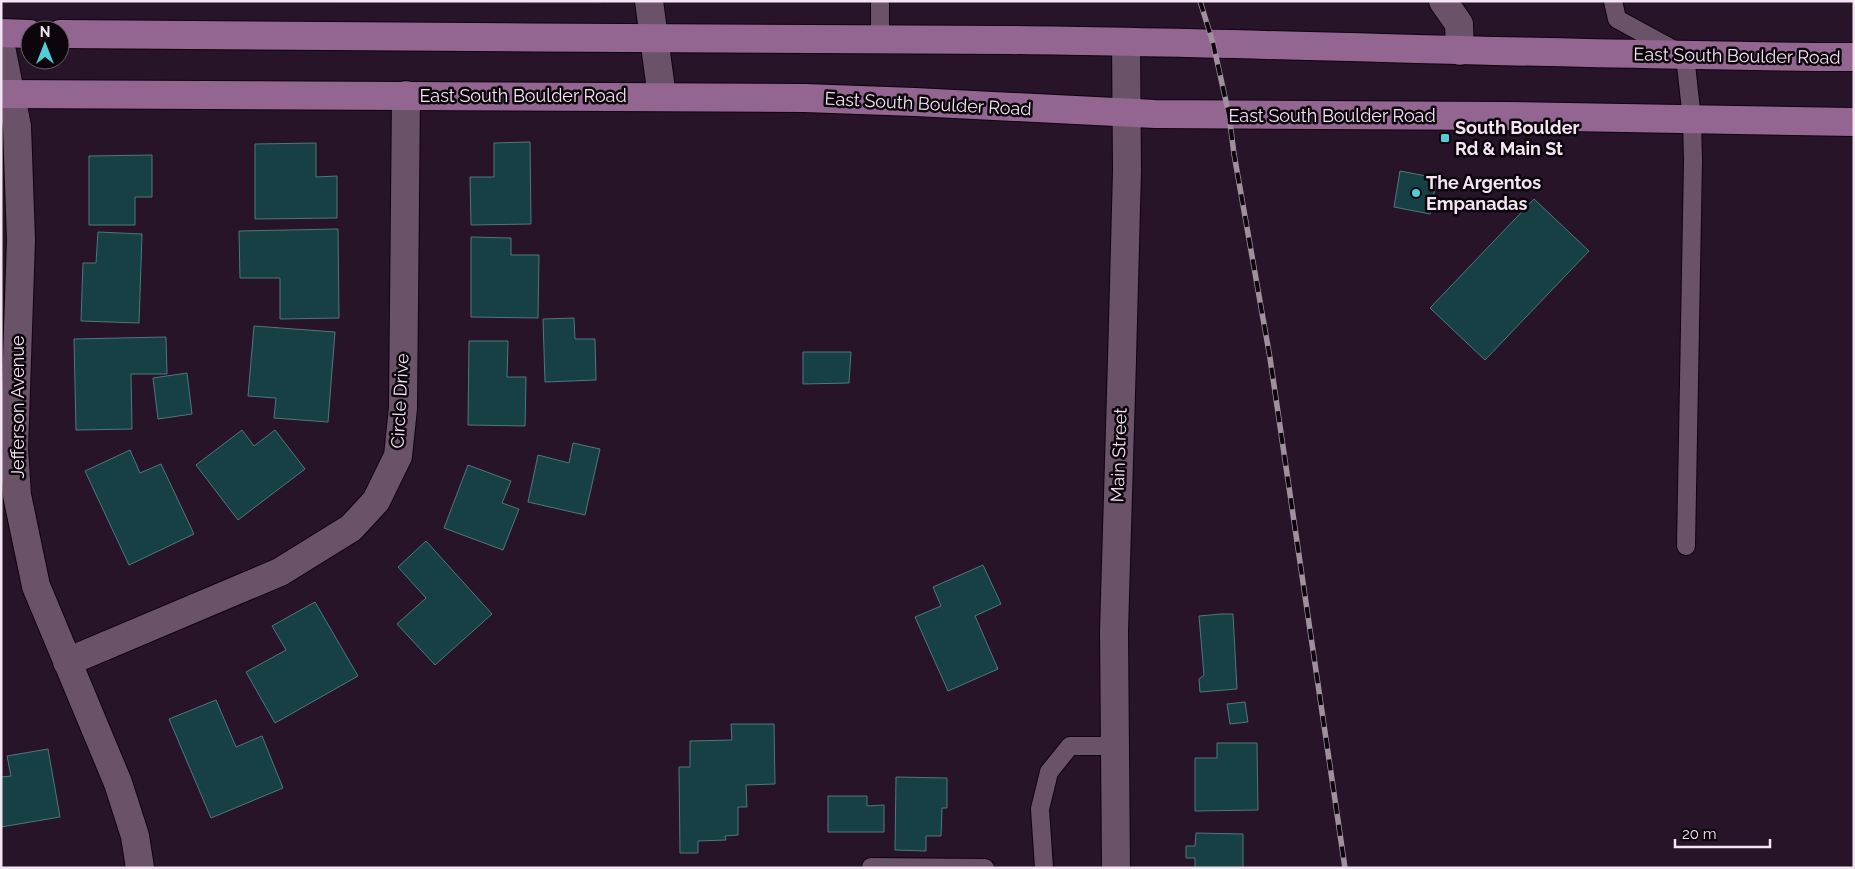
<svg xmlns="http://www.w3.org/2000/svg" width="1855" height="869" viewBox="0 0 1855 869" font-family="Raleway,sans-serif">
  <rect width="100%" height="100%" fill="#281428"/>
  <!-- built -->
  <path fill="#341b34" d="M138 1H601V4Z"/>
  <!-- building -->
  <path fill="#164044" stroke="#4e787c" d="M530 142 531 224 471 225 470 177H494V143Z
    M316 143V177L337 176V218L255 219V144Z
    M152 155V197H135V225H89V156Z
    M1400 171 1437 178 1430 214 1394 207Z
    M1534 199 1589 251 1485 360 1430 308Z
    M338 229 339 318 280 319V278H240L239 231Z
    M98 232 142 234 139 323 81 321 83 263H96Z
    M471 237 511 238V255H539L538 318 471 317Z
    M574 318 575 339H595L596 380 545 382 543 319Z
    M254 326 335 332 328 422 274 418 276 398 248 396Z
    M166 337 167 374H131L132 429 76 430 74 339Z
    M469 341H508L507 377H526L525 426 468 425Z
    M803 352H851L849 383 803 384Z
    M187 373 192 414 158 419 153 378Z
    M242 430 254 446 275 430 305 469 238 520 196 465Z
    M573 443 600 449 585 515 528 502 538 455 569 463Z
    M130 450 140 473 161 464 194 534 129 565 85 471Z
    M468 465 511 481 502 503 519 509 503 550 444 528Z
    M426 541 492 614 435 665 397 624 426 598 398 567Z
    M983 565 1001 604 975 616 998 669 948 691 915 617 941 606 933 587Z
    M315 602 358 676 275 723 246 672 286 650 272 626Z
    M1221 614H1233L1237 689 1200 692 1199 679 1204 675 1199 616Z
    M216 700 236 747 262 736 283 788 211 818 169 719Z
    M1245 702 1248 722 1230 724 1227 704Z
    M731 724H774L775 784 746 785 747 807H738V835L725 836 726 840 698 841V853H680L679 767H690V741L732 740Z
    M1217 743H1257L1258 810 1195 811V758H1217Z
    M48 749 60 817 1 827V777L11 776 7 756Z
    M896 777 947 778V808H942L941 836H926V851L895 850Z
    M828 796H867V806L884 805V832H828Z
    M1196 833 1243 834V868H1195V858H1186V846H1195Z"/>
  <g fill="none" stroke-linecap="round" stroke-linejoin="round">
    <defs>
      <path id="lane" d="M880 1V39
        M1613 1 1617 19 1685 56 1692 119 1693 161 1686 546
        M871 867 985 868
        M1044 868 1040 809 1049 772 1070 746H1115"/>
      <path id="street" d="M649 1 662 97
        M1443 1 1459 24 1460 51
        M1 47 17 126 21 240 14 449 17 495 36 586 118 783 135 836 140 868
        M1122 359 1127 171 1126 42
        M67 662 280 572 351 528 376 501 398 456 403 408 406 95"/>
      <path id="secondary" d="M1116 868 1114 631 1122 359"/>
      <path id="primary" d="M1 33 30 34
        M60 34C376 38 691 37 1007 40 1289 43 1571 56 1854 57
        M1 94 804 98 915 102 1155 114 1506 116 1854 122"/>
    </defs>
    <!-- lane casing -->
    <use href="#lane" stroke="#100210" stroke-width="20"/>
    <!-- street casing -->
    <use href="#street" stroke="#100210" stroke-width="30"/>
    <!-- secondary casing -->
    <use href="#secondary" stroke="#100210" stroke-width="30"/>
    <!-- primary casing -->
    <use href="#primary" stroke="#100210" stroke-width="30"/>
    <!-- lane -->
    <use href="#lane" stroke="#6a5369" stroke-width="18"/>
    <!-- street -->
    <use href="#street" stroke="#6a5369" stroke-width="28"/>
    <!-- secondary -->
    <use href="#secondary" stroke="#6a5369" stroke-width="28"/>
    <!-- primary -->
    <use href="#primary" stroke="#936691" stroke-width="28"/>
    <defs>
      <path id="rail" d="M1200 1 1213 43 1229 115 1234 154 1270 358 1345 868"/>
    </defs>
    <!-- rail casing -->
    <use href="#rail" stroke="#a18fa0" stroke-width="5.5"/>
    <!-- rail -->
    <use href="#rail" stroke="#0c050c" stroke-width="4" stroke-dasharray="11" stroke-linecap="butt"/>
  </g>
  <!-- markers -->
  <g fill="#52ccd6" stroke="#0c050c" stroke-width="2">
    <rect x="1440" y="133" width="10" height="10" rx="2.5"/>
    <circle cx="1416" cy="193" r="5"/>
  </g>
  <g text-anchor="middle" stroke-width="5" stroke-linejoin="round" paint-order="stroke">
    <!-- street labels -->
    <g font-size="18" fill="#f4e5f3" stroke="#0c050c">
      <text transform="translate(1737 56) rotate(1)" y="6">East South Boulder Road</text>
      <text x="523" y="102">East South Boulder Road</text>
      <text transform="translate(928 104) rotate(3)" y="6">East South Boulder Road</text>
      <text x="1332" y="122">East South Boulder Road</text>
      <text transform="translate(400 401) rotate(-87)" y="6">Circle Drive</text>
      <text transform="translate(18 407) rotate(-90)" y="6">Jefferson Avenue</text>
      <text transform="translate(1119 455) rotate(-88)" y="6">Main Street</text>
    </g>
    <!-- poi labels -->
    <g font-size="18" font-weight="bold" fill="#f4e5f3" stroke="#0c050c" text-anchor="start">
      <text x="1455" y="134">South Boulder<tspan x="1455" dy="21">Rd &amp; Main St</tspan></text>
      <text x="1426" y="189">The Argentos<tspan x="1426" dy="21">Empanadas</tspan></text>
    </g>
  </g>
  <!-- border -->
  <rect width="1855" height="869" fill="none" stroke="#f4e5f3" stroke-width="5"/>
  <!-- north arrow -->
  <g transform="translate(45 45)"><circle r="24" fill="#0c050c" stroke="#695f68"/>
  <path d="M0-4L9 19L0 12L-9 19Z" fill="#52ccd6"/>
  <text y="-8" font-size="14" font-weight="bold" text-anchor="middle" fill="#f4e5f3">N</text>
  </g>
  <!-- scale -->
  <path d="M1675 839v8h95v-8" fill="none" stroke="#f4e5f3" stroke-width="2.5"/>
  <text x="1682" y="839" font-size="15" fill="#f4e5f3" stroke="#0c050c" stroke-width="4" paint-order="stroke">20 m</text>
</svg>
